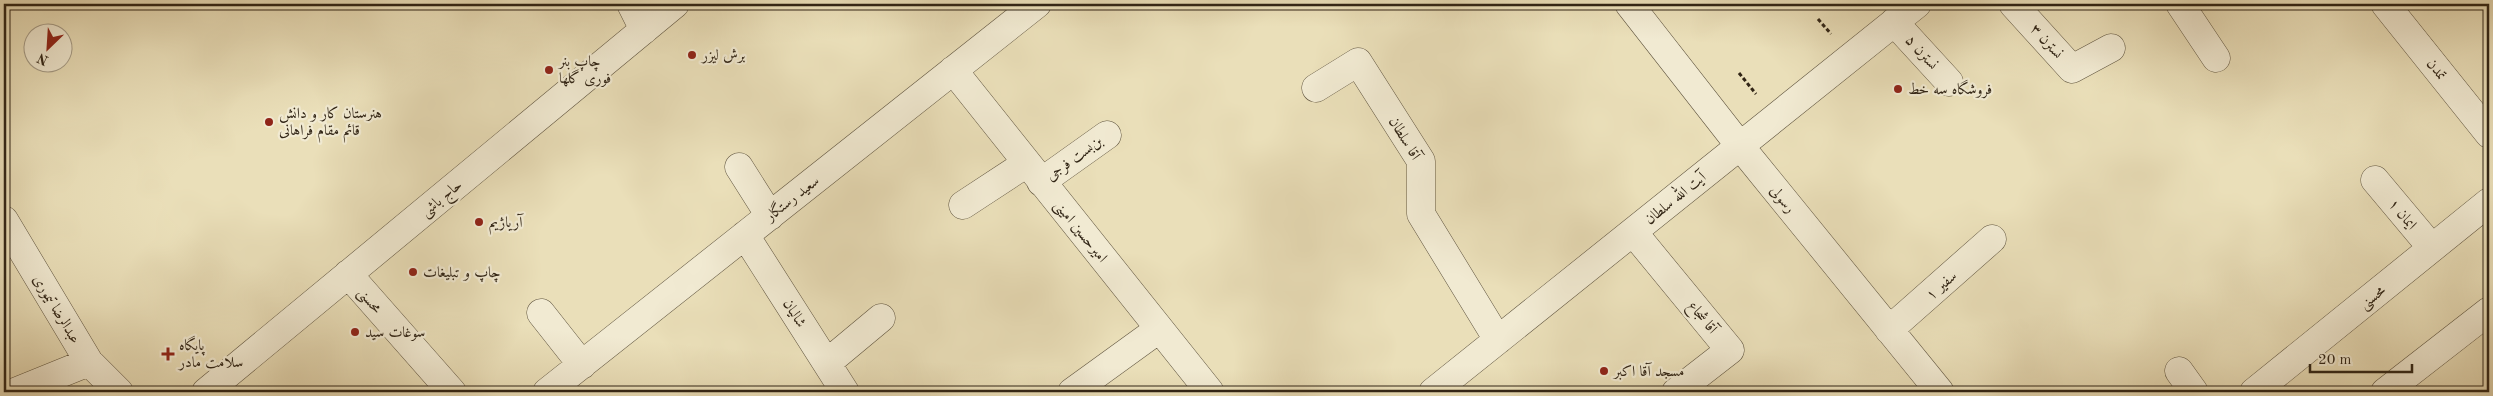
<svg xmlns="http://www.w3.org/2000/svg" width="2493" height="396" viewBox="0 0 2493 396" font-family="'Old Standard TT',Amiri,serif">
  <rect width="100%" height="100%" fill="#eadfb9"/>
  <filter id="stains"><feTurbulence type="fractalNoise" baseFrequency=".004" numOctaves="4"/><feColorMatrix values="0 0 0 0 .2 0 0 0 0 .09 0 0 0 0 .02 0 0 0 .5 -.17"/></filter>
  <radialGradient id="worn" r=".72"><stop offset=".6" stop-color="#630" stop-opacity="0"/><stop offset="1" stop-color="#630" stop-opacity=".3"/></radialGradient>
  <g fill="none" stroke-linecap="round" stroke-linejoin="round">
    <defs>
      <path id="minor" d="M631 4 644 30
        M1629 4 1740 146 1940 392
        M2013 4 2072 69 2111 48
        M2180 4 2216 58
        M2385 4 2489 134
        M1894 22 1949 82
        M953 70 1210 392
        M1316 88 1358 62 1421 161V214L1498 340
        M739 167 770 216
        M2375 180 2432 248
        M1041 182 1107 135
        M963 205 1027 163
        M4 220 89 362 119 392
        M1633 232 1730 350 1676 392
        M745 235 845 392
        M348 274 452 392
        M541 313 582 365
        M1889 330 1992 239
        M827 363 881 318
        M2179 371 2194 392
        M15 392 89 362
        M206 392 675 4
        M547 392 1037 4
        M1072 392 1159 329
        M1433 392 1917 4
        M2254 392 2489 202
        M2385 392 2489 311"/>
    </defs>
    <!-- minor casing -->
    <use href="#minor" stroke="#5f543f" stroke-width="29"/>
    <!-- path -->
    <path stroke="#312516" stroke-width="3" stroke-dasharray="4 2.5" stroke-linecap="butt" d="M1818 19 1831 34
      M1739 73 1756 94"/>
    <!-- minor -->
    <use href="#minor" stroke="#f1ead2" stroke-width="28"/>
  </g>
  <!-- markers -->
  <g fill="#8f2418" stroke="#f1ead2" stroke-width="2">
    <circle cx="692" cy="55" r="5"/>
    <circle cx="549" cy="70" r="5"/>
    <circle cx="1898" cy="89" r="5"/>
    <circle cx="269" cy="122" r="5"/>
    <circle cx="479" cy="222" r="5"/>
    <circle cx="413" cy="272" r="5"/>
    <circle cx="355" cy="332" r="5"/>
    <path d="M165.5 346.5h5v5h5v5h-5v5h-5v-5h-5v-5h5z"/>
    <circle cx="1604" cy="371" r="5"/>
  </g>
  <g text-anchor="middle" stroke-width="4.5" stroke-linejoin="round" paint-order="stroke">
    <!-- street labels -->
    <g font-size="15" fill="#312516" stroke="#f1ead2">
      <text transform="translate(2047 41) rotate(48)" y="5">نسترن ۳</text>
      <text transform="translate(1922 52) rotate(48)" y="5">نسترن ۵</text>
      <text transform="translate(2437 69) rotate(51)" y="5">تمدن</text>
      <text transform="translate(1405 138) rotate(59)" y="5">آقا سلطان</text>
      <text transform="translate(1074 158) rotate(-36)" y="5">بن‌بست فرجی</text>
      <text transform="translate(441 198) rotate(-40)" y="5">حاج باشی</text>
      <text transform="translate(792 198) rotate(-38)" y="5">سعید رستگار</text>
      <text transform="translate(1675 198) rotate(-39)" y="5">آیت الله سلطان</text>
      <text transform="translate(1783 199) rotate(51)" y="5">رسولی</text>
      <text transform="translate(2403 214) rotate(50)" y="5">ایمان ۱</text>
      <text transform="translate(1081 231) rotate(51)" y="5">امیرحسین امینی</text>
      <text transform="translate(1941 285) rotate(-41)" y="5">سفیر ۱</text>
      <text transform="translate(2372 297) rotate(-39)" y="5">محسنی</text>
      <text transform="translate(370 300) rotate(49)" y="5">محسنی</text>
      <text transform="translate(57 309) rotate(59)" y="5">عبدالرضا تیموری</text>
      <text transform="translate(795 313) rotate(58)" y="5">شالیان</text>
      <text transform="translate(1703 317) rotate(51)" y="5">آقا شجاع</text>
    </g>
    <!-- poi labels -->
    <g font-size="15" fill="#312516" stroke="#f1ead2" text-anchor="start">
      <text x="702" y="60">برش لیزر</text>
      <text x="559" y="66">چاپ بنر<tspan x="559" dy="17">فوری گلها</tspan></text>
      <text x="1908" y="94">فروشگاه سه خط</text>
      <text x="279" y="118">هنرستان کار و دانش<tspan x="279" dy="17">قائم مقام فراهانی</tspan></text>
      <text x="489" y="227">آریاژیم</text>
      <text x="423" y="277">چاپ و تبلیغات</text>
      <text x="365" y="337">سوغات سید</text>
      <text x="179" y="350">پایگاه<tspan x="179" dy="17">سلامت مادر</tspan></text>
      <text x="1614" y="376">مسجد آقا اکبر</text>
    </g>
  </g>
  <!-- margin -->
  <rect width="2493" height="396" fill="none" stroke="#eadfb9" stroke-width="20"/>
  <rect x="5" y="5" width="2483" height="386" fill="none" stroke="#312516" stroke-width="2.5"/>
  <rect x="10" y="10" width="2473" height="376" fill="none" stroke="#312516"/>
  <!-- north arrow -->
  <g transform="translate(48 48) rotate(205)"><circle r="24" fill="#f1ead2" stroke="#a49b87"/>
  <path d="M0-4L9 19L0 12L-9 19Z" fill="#8f2418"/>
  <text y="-8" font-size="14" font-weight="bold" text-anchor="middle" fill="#312516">N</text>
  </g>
  <!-- scale -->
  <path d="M2310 364v8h102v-8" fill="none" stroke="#312516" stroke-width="2.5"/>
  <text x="2318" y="364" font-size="15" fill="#312516" stroke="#f1ead2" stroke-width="4" paint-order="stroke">20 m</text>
  <rect width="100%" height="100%" filter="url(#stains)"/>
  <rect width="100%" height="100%" fill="url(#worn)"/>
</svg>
